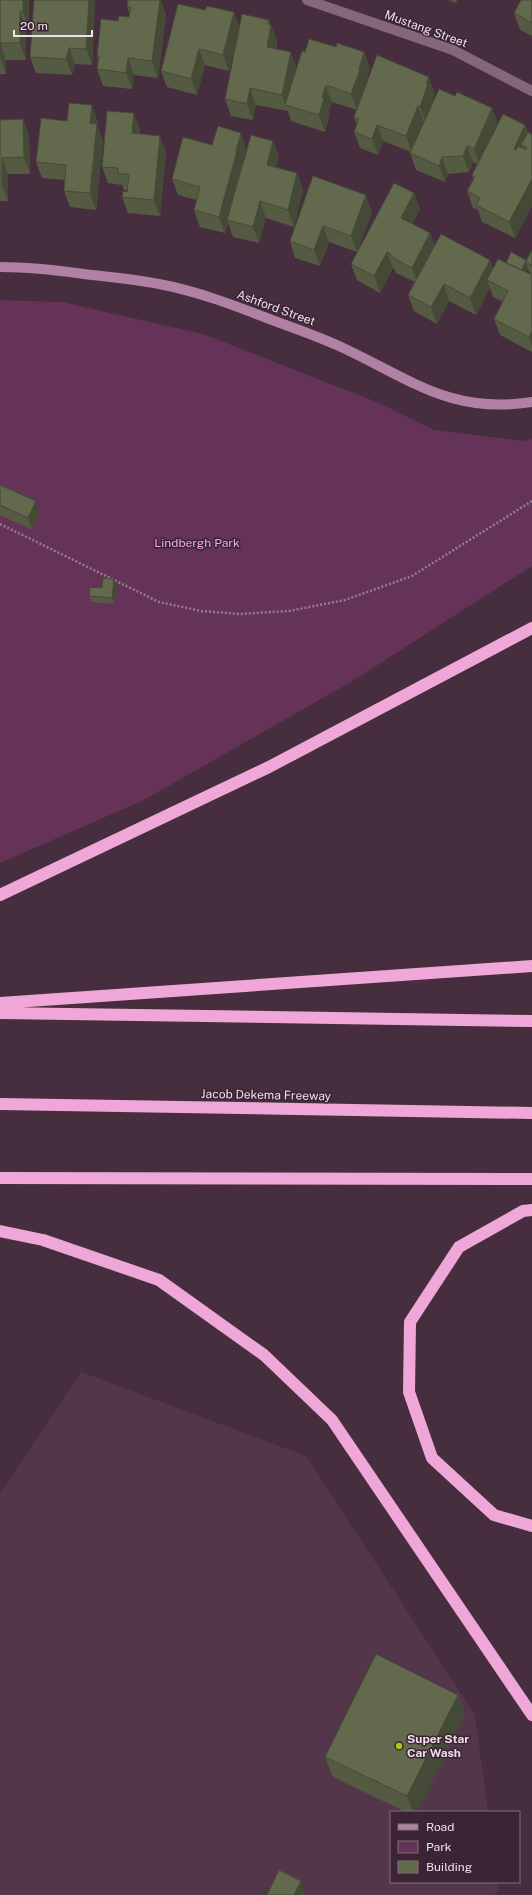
<svg xmlns="http://www.w3.org/2000/svg" width="532" height="1895" viewBox="0 0 532 1895" font-family="'Public Sans',sans-serif">
  <rect width="100%" height="100%" fill="#462e3f"/>
  <!-- built -->
  <path fill="#54364b" d="M81 1372 306 1456 475 1715 488 1812H391V1882H497L498 1889 495 1895H0V1494Z"/>
  <!-- green -->
  <path fill="#653258" d="M0 300 62 302 203 334 377 402 434 430 524 441 532 439V566L351 682 142 801 0 863Z"/>
  <g fill="none" stroke-linecap="round" stroke-linejoin="round">
    <!-- path -->
    <path stroke="#927e8c" stroke-width="2.5" stroke-dasharray="2 2" stroke-linecap="butt" d="M0 524 159 602 201 611 240 614 289 611 345 600 412 576 532 501"/>
    <!-- street -->
    <path stroke="#85677c" stroke-width="10" d="M307 0 453 50 532 91"/>
    <!-- secondary -->
    <path stroke="#b081a2" stroke-width="10" d="M0 267C29 267 56 270 84 274 109 277 135 279 159 284 197 291 236 306 272 320 294 328 317 336 339 346 409 378 450 415 532 402"/>
    <!-- highway -->
    <path stroke="#efa7da" stroke-width="12" d="M0 895 269 767 532 628
      M0 1003 532 966
      M0 1013 532 1021
      M0 1104 532 1113
      M0 1178 532 1179
      M532 1210 523 1211 459 1247 410 1322 409 1392 432 1458 494 1515 532 1526
      M0 1231 43 1240 159 1280 264 1355 332 1420 532 1715"/>
  </g>
  <!-- wall -->
  <path fill="#555a42" fill-rule="evenodd" d="M0 0H29V28L26 29V60H6V74H0Z
    M34 0H94L95 3 92 65 75 64 72 75 36 73 30 57Z
    M128 0H161L166 15 158 78 134 75 132 89 103 86 97 69 98 59 97 56 118 21 129 17 130 15 127 7Z
    M448 0H457L456 3Z
    M532 0V36L520 30 514 13Z
    M178 4 239 27 269 20 277 41 276 49 297 68 305 52 336 47 364 52 370 68 365 84 366 85 435 94 433 98 434 99 455 96 492 108 498 124 525 125 528 132 532 135 515 238 482 222 478 210 473 208 467 191 473 179 472 175 477 164 473 162 469 172 448 174 445 182 416 170 410 153 411 152 383 141 378 155 360 148 354 132 357 125 354 117 357 110 332 102 329 110 330 114 325 132 291 121 288 111 256 105 253 120 231 116 225 99 235 47 229 71 205 65 197 95 167 87 161 71Z
    M23 119 29 136 30 174H8V201H0V120Z
    M67 121 98 122 97 124 103 141 96 210 70 207 64 191 65 180 42 178 36 162Z
    M140 130V134L166 152 160 216 128 213 122 197 127 192 128 190H124L122 185 108 183 102 167Z
    M273 141 279 157 276 167 297 173 303 190 294 227 266 218 259 243 233 237 228 223 225 233 200 227 194 210 197 200 178 195 172 179 212 145 246 149 242 165Z
    M313 176 372 212 357 252 329 242 320 266 295 258 290 241Z
    M414 193 420 209 412 224 435 245 493 268 506 263 526 260 532 250V352L500 335 494 319 503 302 493 297 490 288 476 315 449 301 437 324 414 311 408 295 415 282 396 273 395 270 393 268 380 293 357 280 351 264ZM528 269 530 274 526 272Z
    M0 485 40 513 32 530 0 515Z
    M114 579 117 585 114 604 91 602 89 596Z
    M458 1695 465 1715 417 1812H406L333 1777 325 1757Z"/>
  <!-- shaded-wall -->
  <path fill="#454a36" d="M23 0H29V28L23 12Z
    M89 0H94L95 3 92 65 86 49Z
    M160 0H161L166 15 158 78 152 61Z
    M20 12 26 29V60L20 43Z
    M234 12 240 29 229 71 223 55Z
    M269 20 277 41 273 64 267 47 268 24Z
    M0 43 6 60V74L0 57Z
    M69 48 75 64 72 75 66 59Z
    M199 49 205 65 197 95 191 79Z
    M291 52 297 69 286 105 282 95Z
    M364 52 370 68 365 84 366 86 357 110 351 94Z
    M128 58 134 75 132 89 126 73Z
    M429 77 435 94 433 98 434 101 426 123 420 107Z
    M326 85 332 102 329 110 330 114 325 132 319 115 322 97Z
    M250 88 256 105 253 120 247 104Z
    M92 105 98 122 96 140 90 123Z
    M418 106 424 122 412 153 406 136Z
    M492 108 498 124 480 165 474 149Z
    M134 113 140 130 138 150 132 133Z
    M23 119 29 136 30 174 24 157Z
    M97 124 103 141 96 210 90 193Z
    M377 125 383 141 378 155 372 139Z
    M525 125 531 142 527 147 521 145 525 155 514 149Z
    M241 133 246 149 227 220 228 223 225 233 219 217Z
    M160 136 166 152 160 216 154 200Z
    M273 141 279 157 273 181 267 165Z
    M467 146 473 162 469 172 463 156Z
    M442 157 448 174 445 182 439 166Z
    M2 158 8 174V201L2 184Z
    M297 173 303 190 294 227 288 210Z
    M532 179V207L515 238 509 222Z
    M414 193 420 209 407 234 401 218Z
    M366 195 372 212 357 252 351 236Z
    M260 201 266 218 259 243 253 227Z
    M323 226 329 242 320 266 314 250Z
    M430 233 436 249 418 284 412 268Z
    M387 252 393 268 380 293 374 276Z
    M490 260 496 276 487 280 490 288 476 315 470 298Z
    M526 262 528 269 522 280 520 274Z
    M444 284 449 301 437 324 431 307Z
    M532 331V346L529 337Z
    M36 501 40 513 32 530 28 518Z
    M114 579 117 585 114 604 112 598Z
    M458 1695 465 1715 417 1812H413L407 1796Z
    M301 1881 306 1895H294Z"/>
  <!-- building -->
  <path fill="#63694d" stroke="#454a36" d="M0 0H23V12H20V43H0V57Z
    M34 0H89L86 49 69 48 66 59 30 57Z
    M128 0H160L152 61 128 58 126 73 97 69 99 56H97L101 19 118 21 119 16 129 17 131 7H127Z
    M521 0H532V23L514 13Z
    M178 4 205 10 207 6 234 12 223 55 199 49 191 79 161 71Z
    M242 14 269 20 268 24 271 25 267 47 291 52 282 95 250 88 247 104 225 99Z
    M309 39 336 47 337 43 364 52 359 69 360 70 351 94 326 85 322 97 324 98 319 115 285 105 302 51 305 52Z
    M377 55 429 77 426 84H428L420 107 418 106 406 136 377 125 372 139 354 132 359 119 354 117Z
    M439 89 455 96 457 92 492 108 474 149 467 146 463 156 442 157 439 166 410 153Z
    M69 103 92 105 90 123 97 124 90 193 64 191 66 165 36 162 41 118 67 121Z
    M107 111 134 113 132 133 160 136 154 200 122 197 123 191 127 192 129 174H118V168L102 167Z
    M503 114 525 125 514 149 516 150 518 146 526 150 527 147 521 145 528 132 532 135V179L509 222 476 205 480 198 467 191 475 177 472 175Z
    M23 119 24 157 2 158V184H0V120Z
    M218 126 241 133 236 151H237L219 217 194 210 200 187 172 179 183 137 212 145Z
    M251 135 273 141 267 165 297 173 288 210 260 201 253 227 227 220Z
    M313 176 366 195 351 236 323 226 314 250 290 241Z
    M394 183 414 193 401 218 430 233 412 268 390 256 391 254 387 252 374 276 351 264Z
    M441 234 490 260 470 298 444 284 431 307 408 295Z
    M532 250V266L526 262Z
    M511 252 526 260 522 270 506 263Z
    M498 259 532 275V331L529 337 494 319 508 291 487 280Z
    M0 485 36 501 28 518 0 505Z
    M103 578 114 579 112 598 89 596 90 587 102 588Z
    M376 1654 458 1695 407 1796 325 1757Z
    M279 1870 301 1881 294 1895H267Z"/>
  <!-- markers -->
  <circle fill="#acc611" stroke="#3b2435" stroke-width="1.5" cx="399" cy="1746" r="4"/>
  <g text-anchor="middle" stroke-width="3" stroke-linejoin="round" paint-order="stroke">
    <!-- street labels -->
    <g font-size="12" fill="#efdfea" stroke="#3b2435">
      <text transform="translate(426 29) rotate(20)" y="4">Mustang Street</text>
      <text transform="translate(276 308) rotate(20)" y="4">Ashford Street</text>
      <text transform="translate(266 1095) rotate(1)" y="4">Jacob Dekema Freeway</text>
    </g>
    <!-- park labels -->
    <g font-size="12" fill="#f6abe0" stroke="#3b2435">
      <text x="197" y="547">Lindbergh Park</text>
    </g>
    <!-- poi labels -->
    <g font-size="12" font-weight="bold" fill="#efdfea" stroke="#3b2435" text-anchor="start">
      <text x="407" y="1743">Super Star<tspan x="407" dy="14">Car Wash</tspan></text>
    </g>
  </g>
  <!-- legend -->
  <rect x="390" y="1811" width="130" height="72" fill="#3b2435" stroke="#836f7d"/>
  <rect x="398" y="1824" width="20" height="6" fill="#b081a2" stroke="#836f7d"/>
  <text x="426" y="1831" font-size="12" fill="#efdfea">Road</text>
  <rect x="398" y="1841" width="20" height="12" fill="#653258" stroke="#836f7d"/>
  <text x="426" y="1851" font-size="12" fill="#efdfea">Park</text>
  <rect x="398" y="1861" width="20" height="12" fill="#63694d" stroke="#836f7d"/>
  <text x="426" y="1871" font-size="12" fill="#efdfea">Building</text>
  <!-- scale -->
  <path d="M14 30v6h78v-6" fill="none" stroke="#efdfea" stroke-width="2"/>
  <text x="20" y="30" font-size="12" fill="#efdfea" stroke="#3b2435" stroke-width="3" paint-order="stroke">20 m</text>
</svg>
